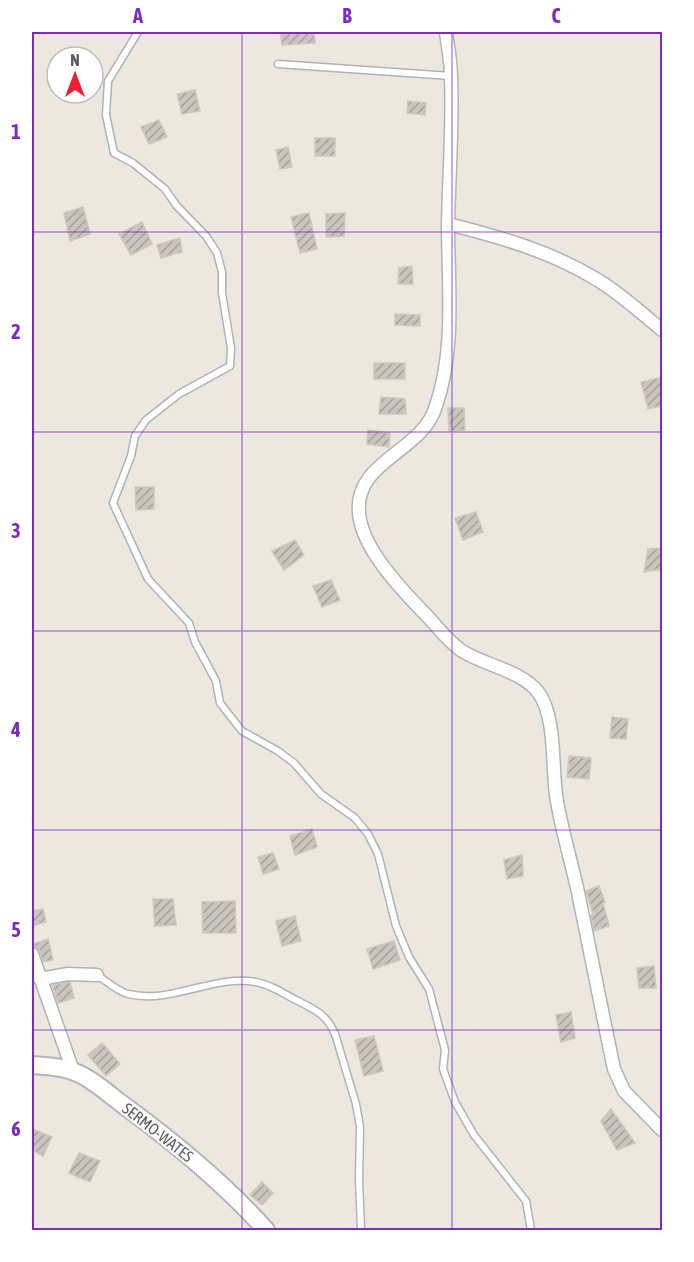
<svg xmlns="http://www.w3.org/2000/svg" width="694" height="1262" viewBox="0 0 694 1262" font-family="'Asap Condensed',sans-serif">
  <defs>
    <pattern id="building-hatch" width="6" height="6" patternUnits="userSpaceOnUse" patternTransform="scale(1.5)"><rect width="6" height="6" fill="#c9c4be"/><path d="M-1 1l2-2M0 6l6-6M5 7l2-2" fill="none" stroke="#a6a29e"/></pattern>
  </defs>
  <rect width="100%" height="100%" fill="#ece7df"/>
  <!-- building -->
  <path fill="url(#building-hatch)" stroke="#d1c7bd" stroke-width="1.5" d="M280 32H314L315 43 282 45Z
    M195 90 200 111 182 114 177 94Z
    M408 101 426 103 425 115 407 113Z
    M159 120 167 137 149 144 141 127Z
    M315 138H335V156H315Z
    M288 147 292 167 280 169 276 150Z
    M83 207 90 234 70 241 64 213Z
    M309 213 317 249 300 253 291 217Z
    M345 213 344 236 326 237V214Z
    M142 222 152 244 131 255 119 234Z
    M180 238 182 252 161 258 157 245Z
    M412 266 413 284H398L399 268Z
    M395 314 420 315V326L395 325Z
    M374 363H405V379H374Z
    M663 377V406L648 409 641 382Z
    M381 397 405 399 406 414H379Z
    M448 408H464L465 430 449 431Z
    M368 430 390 433 389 447 367 444Z
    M135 487H154V509L136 510Z
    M476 512 483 532 463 540 455 518Z
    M295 540 304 555 284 570 272 551Z
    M663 548V569L644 572 648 549Z
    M331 580 340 600 322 607 313 586Z
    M612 717 628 719 626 739 610 738Z
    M569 756 591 758 589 779 567 777Z
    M312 829 317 847 295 855 290 836Z
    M273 853 279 869 263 874 258 857Z
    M522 855 523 876 507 879 504 860Z
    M599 886 605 902 603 903 609 926 594 931 591 915 593 914 586 891Z
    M153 899H173L176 925 155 926Z
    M235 901 236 933H203L202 902Z
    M43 909 46 922 32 926V911Z
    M295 916 301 941 282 946 276 921Z
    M48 939 53 960 43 962 40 951 33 944Z
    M394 941 400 960 373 969 367 949Z
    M654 966 656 988H639L637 968Z
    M70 982 74 998 58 1003 52 985Z
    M571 1012 575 1038 561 1042 556 1015Z
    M374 1036 383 1071 364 1076 355 1040Z
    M102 1043 120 1064 106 1076 88 1055Z
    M611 1109 635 1143 617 1150 601 1121Z
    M32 1129 52 1137 43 1156 32 1150Z
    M79 1153 100 1161 90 1182 69 1173Z
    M262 1182 273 1193 262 1205 250 1195Z"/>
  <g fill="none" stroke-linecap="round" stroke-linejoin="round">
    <defs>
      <path id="lane" d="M138 32 108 81 106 115 114 153 133 163 165 189 176 205 206 236 217 253 222 272V293L231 348 230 366 179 394 146 420 135 436 131 456 113 503 148 579 189 623 195 642 216 681 220 703 242 731 278 751 294 763 321 794 355 818 368 834 378 854 396 926 409 957 429 989 445 1050 443 1069 455 1102 474 1135 526 1201 531 1230
        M278 64 451 76
        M97 975C106 981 117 991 128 994 172 1005 217 972 260 983 273 986 286 995 298 1001 316 1010 329 1016 336 1037L356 1104 360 1127 359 1179 361 1230"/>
      <path id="street" d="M446 32C448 47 451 62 451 78 453 126 449 175 448 224 448 286 456 350 435 409 420 452 354 462 359 513 362 550 404 592 429 618 440 630 448 641 462 651 484 665 522 671 538 692 556 715 552 766 556 795 561 829 572 863 579 897 591 955 602 1012 614 1069L624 1091 662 1130
        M448 224C500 237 550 251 596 279 620 293 641 313 662 330
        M32 954 73 1071
        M40 979 68 974 97 975"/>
      <path id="secondary" d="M32 1065C45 1066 59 1066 72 1071 90 1077 106 1092 122 1104 174 1142 223 1182 266 1230"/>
    </defs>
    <!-- lane casing -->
    <use href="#lane" stroke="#b0b4b8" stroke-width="9"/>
    <!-- street casing -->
    <use href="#street" stroke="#b0b4b8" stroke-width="15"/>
    <!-- secondary casing -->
    <use href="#secondary" stroke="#b1b6bb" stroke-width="20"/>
    <!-- lane -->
    <use href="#lane" stroke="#fff" stroke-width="6"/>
    <!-- street -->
    <use href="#street" stroke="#fff" stroke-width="12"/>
    <!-- secondary -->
    <use href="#secondary" stroke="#fff" stroke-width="16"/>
  </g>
  <!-- grid -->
  <path fill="none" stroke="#7b2cbf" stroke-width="1.5" stroke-opacity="0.55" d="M242 32V1230M452 32V1230M32 232H662M32 432H662M32 631H662M32 830H662M32 1030H662"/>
  <g text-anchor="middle" stroke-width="4.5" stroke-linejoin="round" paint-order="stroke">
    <!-- street labels -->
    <g font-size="16" fill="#585d61" stroke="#fff">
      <text transform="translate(158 1132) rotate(38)" y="6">SERMO-WATES</text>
    </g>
  </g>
  <!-- border -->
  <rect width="694" height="1262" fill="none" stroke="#ffffff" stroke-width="66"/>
  <!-- north arrow -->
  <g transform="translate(75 75)"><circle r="28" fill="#ffffff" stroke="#bcbec0" stroke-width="1.5"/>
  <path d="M0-4.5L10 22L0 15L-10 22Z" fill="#f02031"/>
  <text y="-9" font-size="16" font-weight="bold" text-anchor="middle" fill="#585d61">N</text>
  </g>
  <rect x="33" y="33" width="628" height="1196" fill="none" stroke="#7b2cbf" stroke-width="2"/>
  <g font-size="20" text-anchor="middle" font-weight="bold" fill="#7b2cbf">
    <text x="138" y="23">A</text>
    <text x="347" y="23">B</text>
    <text x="556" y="23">C</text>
    <text x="16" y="139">1</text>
    <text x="16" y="339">2</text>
    <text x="16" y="538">3</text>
    <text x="16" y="737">4</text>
    <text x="16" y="937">5</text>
    <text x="16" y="1136">6</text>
  </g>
</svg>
